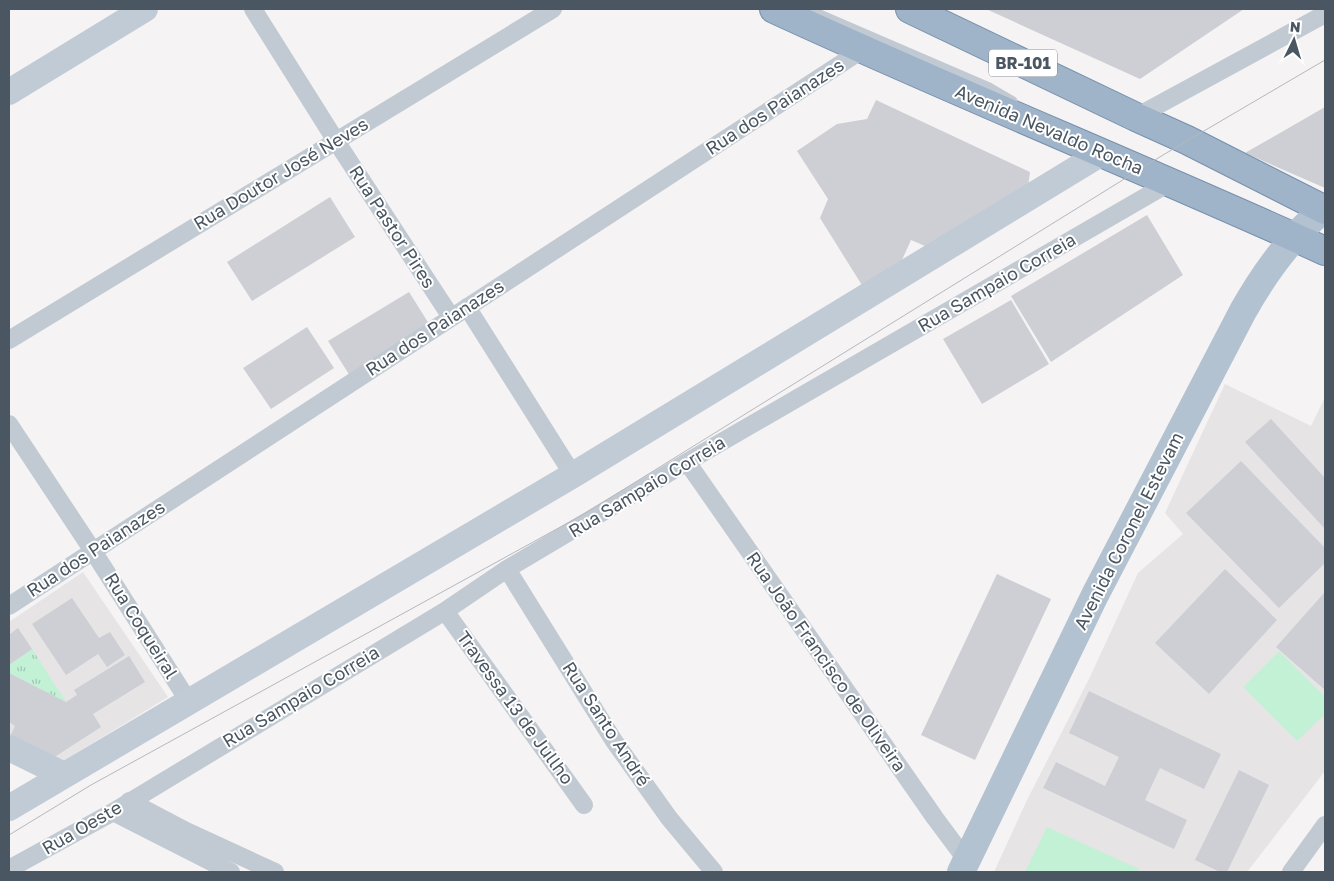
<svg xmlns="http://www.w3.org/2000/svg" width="1334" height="881" viewBox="0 0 1334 881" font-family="'Golos Text',sans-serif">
  <defs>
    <pattern id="park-tufts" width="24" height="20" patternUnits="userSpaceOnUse" patternTransform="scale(1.25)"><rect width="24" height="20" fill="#c3f1d5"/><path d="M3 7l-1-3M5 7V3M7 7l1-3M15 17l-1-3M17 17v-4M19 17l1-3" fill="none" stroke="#a0c6b0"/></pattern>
  </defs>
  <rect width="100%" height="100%" fill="#f5f3f3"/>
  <!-- education -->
  <path fill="#e6e4e5" d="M1225 384 1311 426 1325 397V771L1247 872H994L1027 800 1089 679 1138 573 1183 534 1165 513Z
    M83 572 168 697 57 765 9 741V622Z"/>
  <!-- park -->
  <path fill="url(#park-tufts)" d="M32 649 66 702 9 673V665Z"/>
  <!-- garden -->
  <path fill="#c3f1d5" d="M1279 651 1325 697V714L1297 741 1243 687Z
    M1047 827 1139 869 1138 872H1025Z"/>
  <!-- building -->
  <path fill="#cdcfd5" d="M986 9H1244L1140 79Z
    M876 100 1030 172 1027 195 932 249 911 240 897 271 865 290 820 218 828 199 797 151 837 124 867 119Z
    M1325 107V188L1245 153Z
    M330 197 355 237 252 301 227 262Z
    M1147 215 1183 275 1051 362 1011 296Z
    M409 292 431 327 350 376 328 341Z
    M1011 300 1049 364 982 404 943 339Z
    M307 327 334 368 271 409 243 368Z
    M1271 419 1325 478V529L1245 442Z
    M1241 461 1325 548V563L1279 608 1186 513Z
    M1225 569 1277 620 1209 694 1155 643Z
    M997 574 1051 599 975 760 921 735Z
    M1325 592V690L1276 647Z
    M72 598 99 638 110 632 125 655 107 667 98 654 66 675 32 624Z
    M18 628 32 649 9 665V635Z
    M129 656 145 682 93 714 101 727 53 758 10 736 15 726 9 722V673L66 702 77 695 74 690Z
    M1089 691 1221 754 1204 789 1160 768 1145 800 1187 820 1174 849 1043 788 1056 762 1105 786 1119 757 1069 733Z
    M1239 770 1269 785 1227 872H1220L1195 860Z"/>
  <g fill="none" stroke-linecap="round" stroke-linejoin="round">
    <defs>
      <path id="trunk" d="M774 9C956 93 1142 168 1325 251
        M910 9 1136 117 1187 140 1325 210"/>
    </defs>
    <!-- trunk casing -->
    <use href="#trunk" stroke="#7690ad" stroke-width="30"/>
    <!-- service -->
    <path stroke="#c1cad2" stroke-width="9" d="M808 9 989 87 1013 101"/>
    <!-- minor -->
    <path stroke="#c1cad2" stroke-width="18" d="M253 9 336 141 451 317
      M1136 117 1325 14
      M467 307 573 475
      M9 340 553 9
      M9 424 93 551 189 702
      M687 462 935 818 967 861
      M507 569 614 741 669 818 714 872
      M9 606 862 50
      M445 611 584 805
      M129 801 186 831 275 872
      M113 812 231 872
      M9 869 113 812 445 611 507 569 687 462 1171 182
      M1291 872 1325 825"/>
    <!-- secondary -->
    <path stroke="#c1cbd6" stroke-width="26" d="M9 92 145 9
      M9 748 64 775
      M9 808 573 475 1102 153"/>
    <!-- primary -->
    <path stroke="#b3c2d1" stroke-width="28" d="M961 872 1095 595 1243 311C1265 272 1291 236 1325 208"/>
    <!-- trunk -->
    <use href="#trunk" stroke="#9fb4c9" stroke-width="28"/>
    <!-- tram -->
    <path stroke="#b5b8bd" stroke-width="1" d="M9 835 91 785 584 514 1163 155 1325 60"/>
  </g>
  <g text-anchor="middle" stroke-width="4" stroke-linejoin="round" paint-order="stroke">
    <!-- shield labels -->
    <rect fill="#fff" stroke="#808990" stroke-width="1" x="989" y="49.5" width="68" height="27" rx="4"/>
    <g font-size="16" font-weight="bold" fill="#4a5661">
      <text x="1023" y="69">BR-101</text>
    </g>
    <!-- street labels -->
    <g font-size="18" fill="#4a5661" stroke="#fff">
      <text transform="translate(775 107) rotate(-33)" y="6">Rua dos Paianazes</text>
      <text transform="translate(1049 130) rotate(23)" y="6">Avenida Nevaldo Rocha</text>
      <text transform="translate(281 174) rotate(-31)" y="6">Rua Doutor José Neves</text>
      <text transform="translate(392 227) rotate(57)" y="6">Rua Pastor Pires</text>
      <text transform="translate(997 283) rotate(-30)" y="6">Rua Sampaio Correia</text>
      <text transform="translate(435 328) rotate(-33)" y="6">Rua dos Paianazes</text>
      <text transform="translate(647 487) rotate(-31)" y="6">Rua Sampaio Correia</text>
      <text transform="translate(1129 531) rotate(-63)" y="6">Avenida Coronel Estevam</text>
      <text transform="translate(96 549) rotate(-33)" y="6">Rua dos Paianazes</text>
      <text transform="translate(141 626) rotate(58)" y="6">Rua Coqueiral</text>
      <text transform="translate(826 662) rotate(55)" y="6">Rua João Francisco de Oliveira</text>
      <text transform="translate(301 697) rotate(-31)" y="6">Rua Sampaio Correia</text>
      <text transform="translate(515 708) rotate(54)" y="6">Travessa 13 de Jullho</text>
      <text transform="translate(606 724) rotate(57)" y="6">Rua Santo André</text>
      <text transform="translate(82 828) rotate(-30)" y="6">Rua Oeste</text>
    </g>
  </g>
  <!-- border -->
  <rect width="1334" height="881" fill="none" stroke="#4a5661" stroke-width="20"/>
  <!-- north arrow -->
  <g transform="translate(1294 40) rotate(5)" stroke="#ffffff" stroke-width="4" paint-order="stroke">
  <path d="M0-4L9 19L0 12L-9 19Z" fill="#4a5661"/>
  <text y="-8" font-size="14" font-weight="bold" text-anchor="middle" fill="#4a5661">N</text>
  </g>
</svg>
